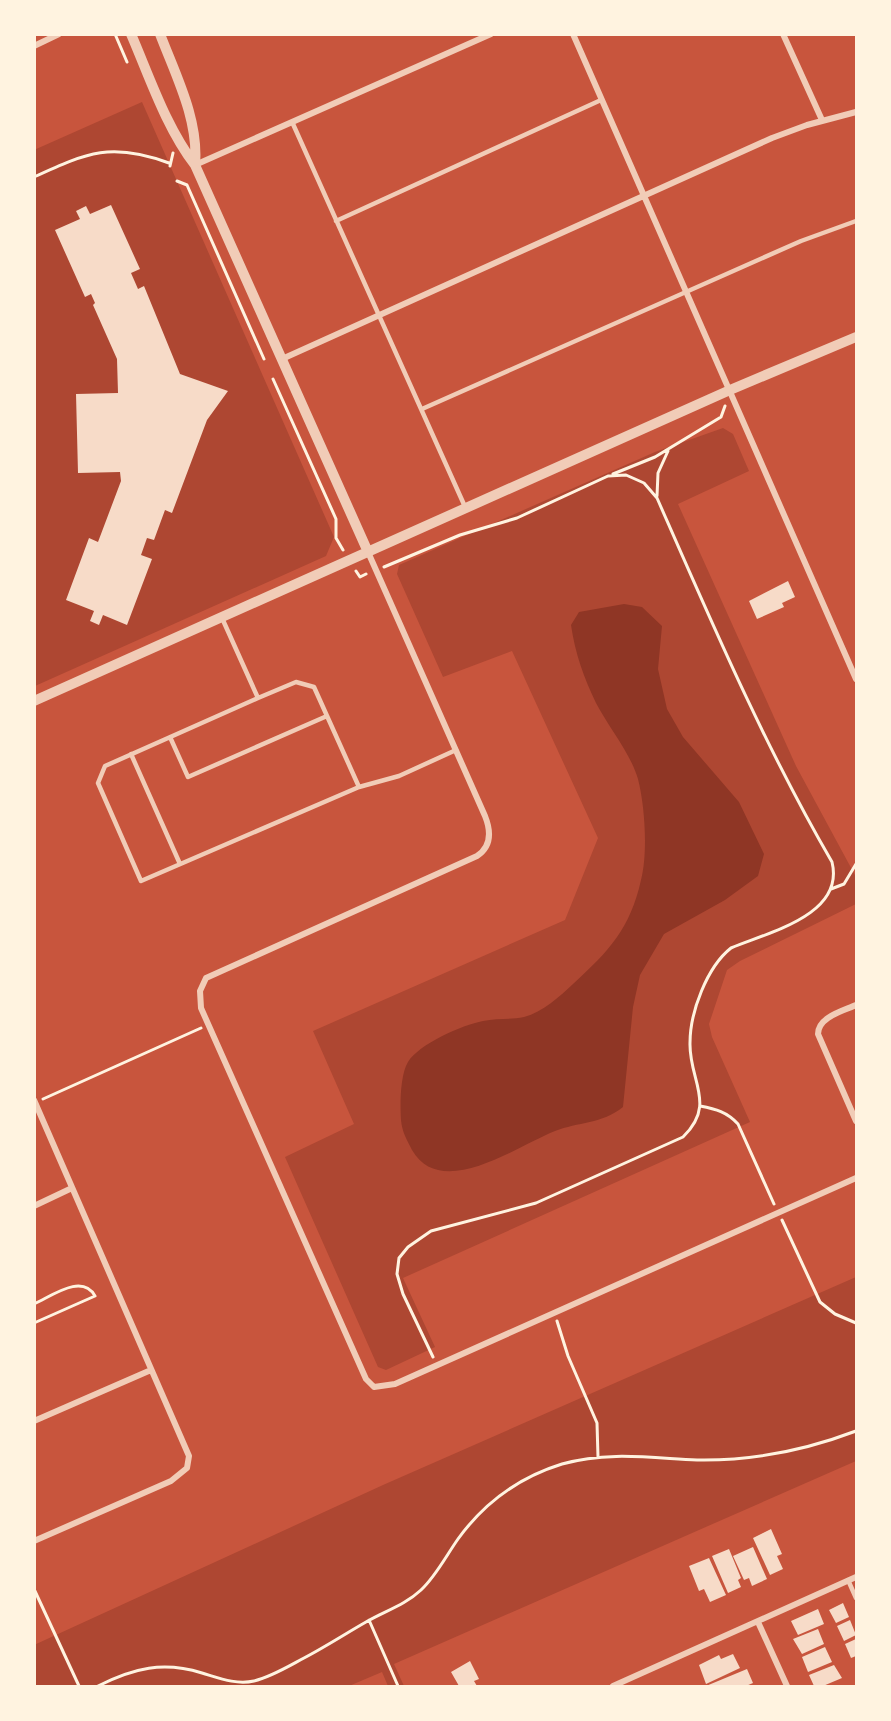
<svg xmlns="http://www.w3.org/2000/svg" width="891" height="1721" viewBox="0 0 891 1721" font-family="Overpass,sans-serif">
  <rect width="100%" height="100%" fill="#c8553d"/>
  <!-- green -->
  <path fill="#ae4732" d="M142 102 334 537 326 556 35 686 34 150Z
    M723 428 733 434 749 471 678 504 796 766 856 877V904L740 961 727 970 709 1024 712 1037 750 1122 403 1278 435 1347 386 1370 378 1367 285 1157 354 1124 313 1031 565 920 598 838 512 651 443 677 397 574 399 565 655 452Z
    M856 1277V1461L394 1664 404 1686H388L382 1672 349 1686H35L34 1645 383 1485Z"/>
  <!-- water -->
  <path fill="#8f3625" d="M624 604 642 607 662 626 658 669 667 709 683 737 739 802 764 854 758 876 725 900 664 934 640 975 633 1007 623 1107C602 1124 578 1122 555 1131 517 1146 441 1201 412 1150 407 1140 402 1132 401 1120 400 1106 400 1075 408 1062 419 1044 462 1025 483 1021 496 1018 511 1020 524 1017 543 1012 559 997 573 984 609 951 630 929 641 880 648 853 645 806 638 779 630 752 609 728 596 703 584 678 575 653 571 625L579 612Z"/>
  <!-- building -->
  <path fill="#f7dbc8" d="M111 205 140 269 131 273 138 289 144 286 180 374 228 391 207 420 172 513 165 510 154 540 147 538 141 555 152 559 127 625 103 615 99 625 90 621 94 611 66 600 89 538 98 542 121 481 120 472 78 473 76 394 118 393 117 359 93 305 95 303 91 294 85 297 55 230 80 219 76 211 86 206 90 214Z
    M788 581 795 597 782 603 784 607 757 619 749 601Z
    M771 1529 782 1554 777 1556 783 1569 770 1575 753 1538Z
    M753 1547 767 1579 752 1586 749 1578 744 1580 733 1556Z
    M729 1549 741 1578 738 1580 741 1587 728 1593 712 1556Z
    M709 1558 726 1595 710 1602 704 1589 699 1591 689 1566Z
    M843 1603 849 1617 836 1623 829 1610Z
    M818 1609 824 1624 798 1635 791 1621Z
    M850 1620 856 1635 844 1641 837 1626Z
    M818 1629 824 1644 802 1654 793 1639Z
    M856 1639V1656L851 1658 845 1644Z
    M825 1647 832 1662 808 1672 802 1657Z
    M733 1654 740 1668 706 1684 699 1665 719 1655 721 1659Z
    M470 1661 479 1679 474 1681 477 1686H459L451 1672Z
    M834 1665 842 1678 823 1686H814L809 1675Z
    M747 1669 753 1683 746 1686H706Z"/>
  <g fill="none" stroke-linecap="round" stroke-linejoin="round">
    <!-- path -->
    <path stroke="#fff3e0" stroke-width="3" d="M115 34 127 62
      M170 166 173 153
      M34 177C88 152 112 142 169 163
      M177 181 187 185 264 359
      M273 379 336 519V538L343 550
      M613 474 655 457 721 417 725 406
      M657 496 658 473 668 451
      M384 567 460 535 517 518 608 476 626 475 644 483 657 498C711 621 764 745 832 862 845 915 769 932 731 948 707 967 690 1012 690 1043 689 1081 717 1104 683 1137L536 1203 431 1231 408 1247 399 1258 397 1274 403 1294 433 1357
      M356 571 360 577 366 574
      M831 889 844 884 856 864
      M43 1099 201 1028
      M700 1106C716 1109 727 1112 738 1124L774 1204
      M782 1220 820 1302 835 1314 856 1323
      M34 1304C52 1296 82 1273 95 1296L34 1323
      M557 1321 568 1356 597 1423 598 1457
      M34 1589 79 1686
      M369 1620 398 1686
      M98 1686C134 1668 163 1661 202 1673 219 1678 236 1685 254 1681 271 1677 289 1666 304 1658 325 1647 345 1634 366 1622 385 1611 405 1605 421 1590 436 1576 446 1556 458 1539 484 1503 520 1477 562 1464 608 1451 652 1458 697 1460 751 1461 806 1450 856 1431"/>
    <!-- service -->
    <path stroke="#f1ccb7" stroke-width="4.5" d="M293 124 466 509
      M336 221 601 100
      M422 409 801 241 856 221
      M222 618 258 698 105 766 98 783 141 881 359 787 399 776 456 750
      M258 698 296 682 314 687 359 787
      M170 737 188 777 327 716
      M131 754 180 864
      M848 1580 856 1598"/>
    <!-- minor -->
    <path stroke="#f1ccb7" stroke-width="6" d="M573 34 856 679
      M783 34 822 120
      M34 46 59 34
      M195 165 491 34
      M282 359 772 138 807 125 856 112
      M368 552 485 816C491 831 492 846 477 856L206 978 200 991 201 1008 366 1379 374 1387 395 1384 856 1178
      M856 1005C843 1011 818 1017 818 1034L856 1121
      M34 1100 189 1456 187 1468 171 1481 34 1541
      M34 1206 72 1188
      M34 1421 151 1370
      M758 1622 787 1686
      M613 1686 856 1577"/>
    <!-- tertiary -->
    <path stroke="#f1ccb7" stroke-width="10" d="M131 34C150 78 166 127 195 165L368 552
      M160 34C176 76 199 120 195 165
      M34 701 730 390 856 337"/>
  </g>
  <!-- border -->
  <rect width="891" height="1721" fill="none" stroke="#fff3e0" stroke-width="72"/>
</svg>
